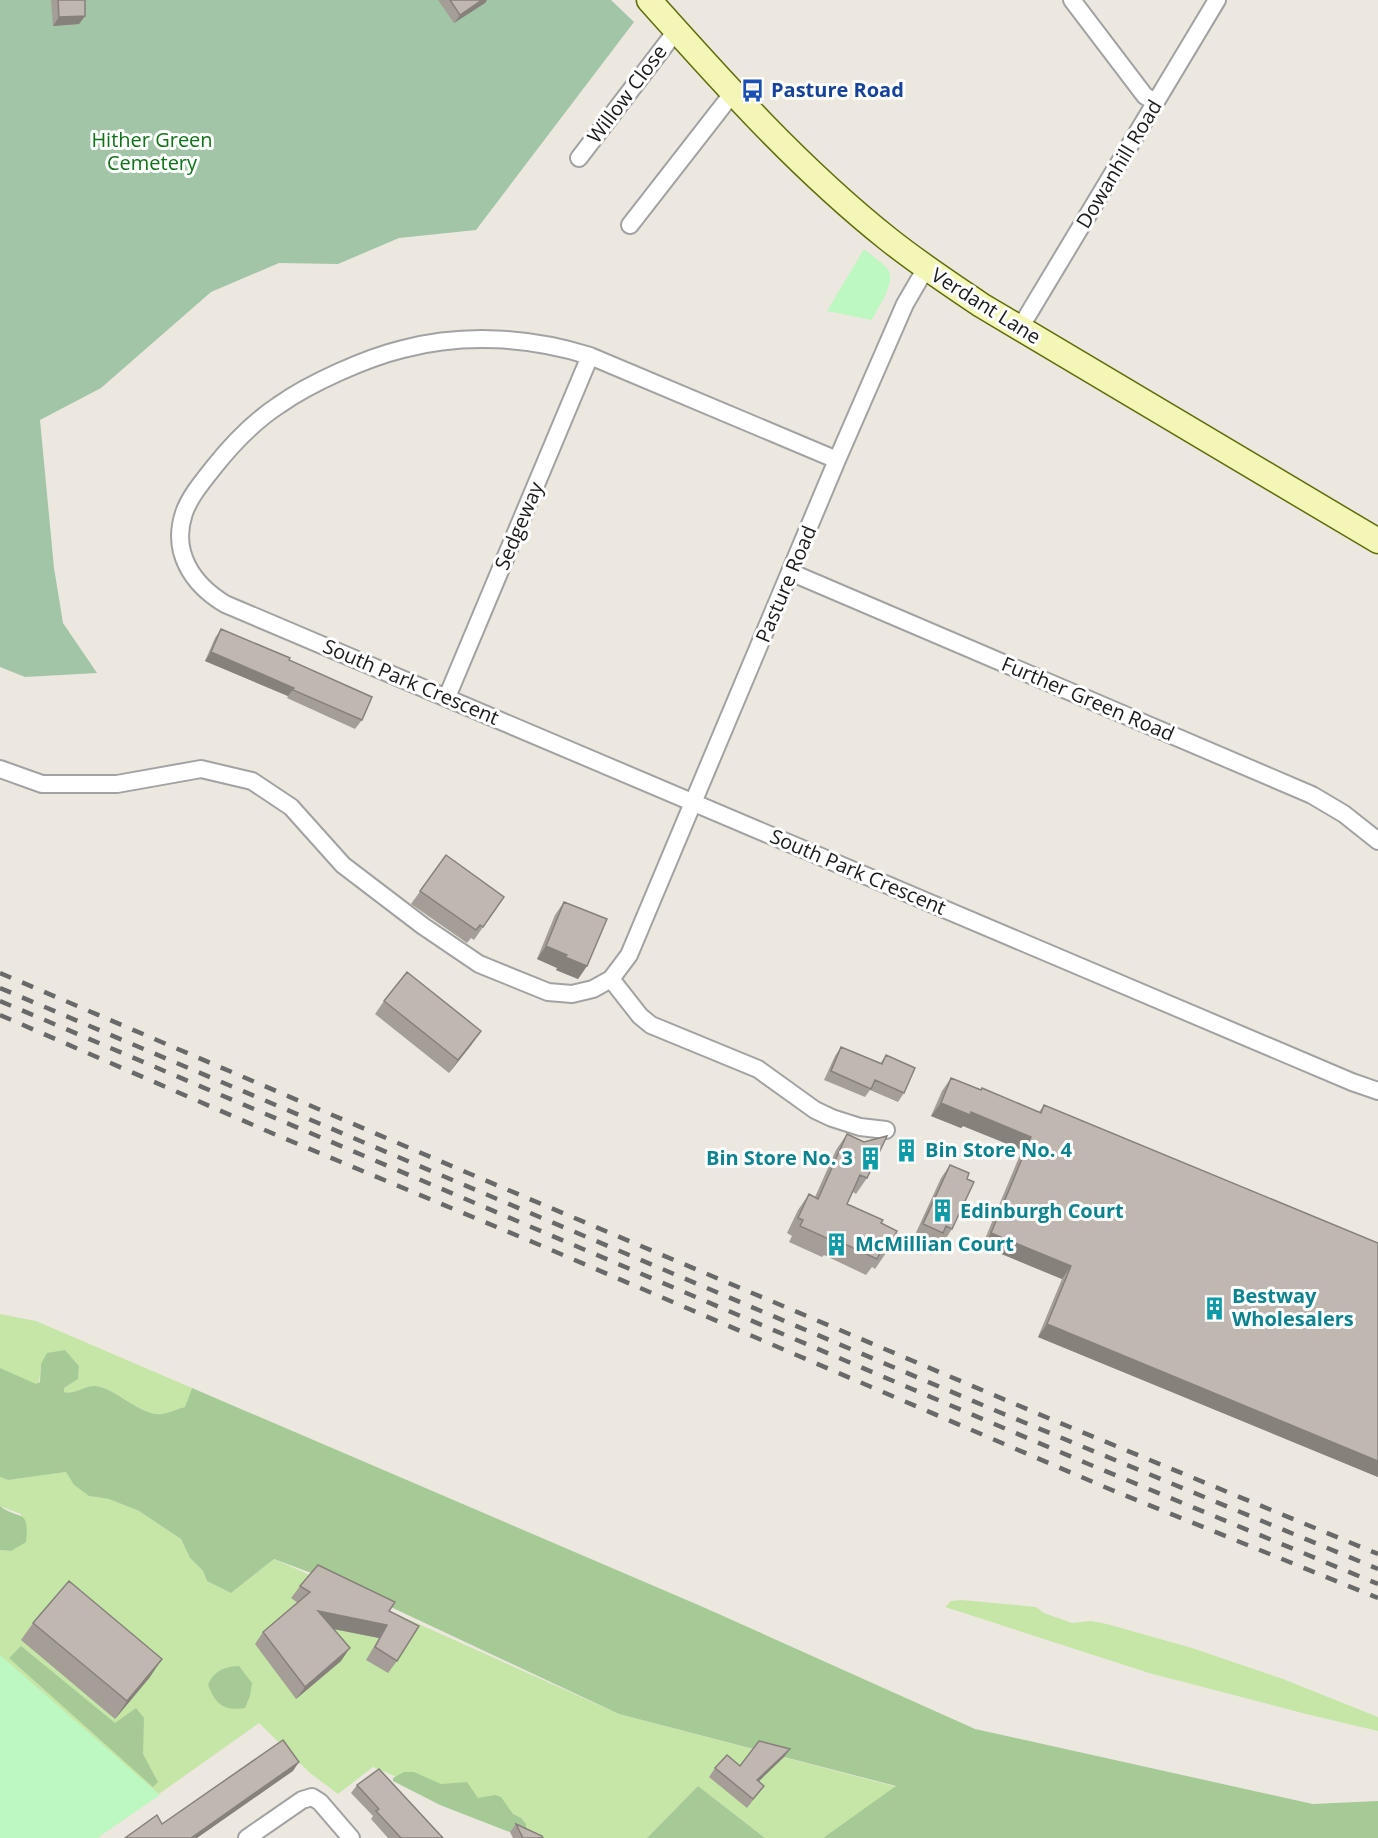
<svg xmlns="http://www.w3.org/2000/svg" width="1378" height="1838" viewBox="0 0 1378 1838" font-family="'Open Sans',sans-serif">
  <rect width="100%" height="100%" fill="#ece8e0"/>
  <!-- grass -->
  <path fill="#c6e6a7" d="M0 1314 36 1321 192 1388 185 1407C177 1409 169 1413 162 1414 142 1417 117 1389 96 1386 85 1385 75 1395 64 1392V1388L78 1379 79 1366 65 1350 41 1364 39 1382 36 1385 0 1368Z
    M66 1472 74 1485 89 1496 109 1499 139 1511 181 1539 190 1558 203 1571 207 1581 231 1593 274 1559 619 1714 897 1787 823 1838H765L698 1786 647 1838H540L373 1767 338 1794 310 1773 259 1723 97 1838H0L2 1659 0 1655V1550L11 1551 21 1514 0 1506V1477L8 1480Z
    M962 1600 1036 1607 1044 1613 1072 1623 1091 1621 1107 1624 1192 1648 1283 1679 1378 1717V1731L1306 1714 1149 1673 945 1607 951 1601Z"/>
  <!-- forest -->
  <path fill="#a5ca96" d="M65 1350 79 1366 78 1379 64 1388V1392C75 1395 85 1385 96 1386 117 1389 142 1417 162 1414 169 1413 177 1409 185 1407L192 1388 703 1607 975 1729 1313 1804 1378 1801V1838H823L896 1786 619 1714 346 1586 274 1559 231 1593 207 1581 203 1571 190 1558 181 1539 139 1511 109 1499 89 1496 74 1485 66 1472 8 1480 0 1477V1368L36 1384 40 1382 41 1364 47 1353Z
    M0 1506C19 1521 30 1507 26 1542L11 1551 0 1550Z
    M21 1646 115 1723 136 1708 144 1718 143 1754 158 1782 153 1787 9 1658Z
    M239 1666 252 1683 250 1696 245 1708C224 1711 216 1705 208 1685 214 1670 225 1667 239 1666Z
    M404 1772H414L441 1784 467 1782 478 1798 495 1795 501 1797 513 1814 521 1818 526 1824V1829L520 1836 440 1805 393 1781V1778Z
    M698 1786 765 1838H647Z"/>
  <!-- cemetery -->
  <path fill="#a2c4a7" d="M0 0H611L634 22 476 230 399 238 338 264 279 263 211 292 101 388 40 420 54 568 63 623 97 673 25 677 0 667Z"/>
  <!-- park -->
  <path fill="#bdf7c1" d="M864 249C871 255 880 261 887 268 898 280 878 307 872 320L827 311Z
    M0 1655 160 1795 97 1838H0Z"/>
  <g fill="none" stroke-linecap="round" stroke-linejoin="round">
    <defs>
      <path id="street" d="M1072 0 1145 96 1156 102
        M579 158 676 31
        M630 225 732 94
        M1020 328 1217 0
        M837 460 590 356C530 337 464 333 403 349 366 358 310 383 279 405 253 422 233 443 214 467 203 481 190 496 184 513 171 552 192 584 225 604L1352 1082 1378 1091
        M790 572 1312 795 1344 814 1378 841
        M447 697 590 356
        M0 769 42 784H117L201 769 252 781 291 807 343 865 423 926 479 964 548 992 572 994 593 989 611 979 629 955 837 460 905 304 926 268
        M611 979 640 1016 651 1025 758 1069 815 1110 832 1118 860 1127 886 1130
        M247 1838 302 1800 312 1797 320 1802 351 1838"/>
      <path id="secondary" d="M649 0C724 84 799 168 888 239 918 263 950 284 981 305L1378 541"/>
    </defs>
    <!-- street casing -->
    <use href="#street" stroke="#a2a2a2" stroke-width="20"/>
    <!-- secondary casing -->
    <use href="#secondary" stroke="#616b08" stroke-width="27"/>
    <!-- street -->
    <use href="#street" stroke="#fff" stroke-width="16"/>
    <!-- secondary -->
    <use href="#secondary" stroke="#f3f6b4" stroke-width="24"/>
    <!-- rail -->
    <path stroke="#696969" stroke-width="4.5" stroke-dasharray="12 12" stroke-linecap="butt" d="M0 973 468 1173 1060 1423 1378 1554
      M0 988 999 1412 1378 1569
      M0 1001 1086 1463 1378 1584
      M0 1015 274 1134 535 1243 1107 1488 1378 1598"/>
  </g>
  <!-- wall -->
  <path fill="#a59e97" d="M51 0H85V16L79 24 53 26Z
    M438 0H487L485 3 454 23Z
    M221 629 289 660 362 720 355 729 287 698 288 696 205 661 215 638Z
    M446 855 504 897 474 940 471 938 467 943 411 904Z
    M564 902 587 966 578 979 556 970 557 968 537 959 555 915Z
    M384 1001 472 1044 449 1073 375 1014Z
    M841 1047 880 1064 886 1055 904 1093 898 1102 870 1090 865 1097 824 1080 835 1056Z
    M951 1078 980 1090 982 1088 1039 1112 1044 1105 1378 1243V1477L1038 1337 1062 1279 982 1246 1022 1150 963 1126 961 1128 931 1116 942 1091Z
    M847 1134 867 1178 856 1194 853 1192 847 1204 881 1223 886 1253 875 1269 872 1267 866 1275 824 1255 822 1257 789 1242 792 1236 787 1233 798 1210 809 1194 815 1197 836 1150Z
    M950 1165 967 1179 952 1229 943 1243 938 1240 934 1246 914 1237 941 1178Z
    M300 1586 389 1611 397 1661 388 1673 366 1660 379 1638 333 1629 341 1661 296 1699 255 1644 263 1632 298 1603 291 1598Z
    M33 1623 150 1677 115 1719 21 1640Z
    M790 1749 784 1757 758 1781 764 1786 747 1808 709 1777 715 1768 740 1766Z
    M357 1785 443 1838H388L371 1819 373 1816 351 1793Z
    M516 1824 543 1838H513L510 1832Z"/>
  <!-- shaded-wall -->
  <path fill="#86817b" d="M482 0H487L485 3 454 23 460 15Z
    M85 16 79 24 53 26 59 17Z
    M211 652 294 688 288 696 205 661Z
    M546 946 567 955 557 968 537 959Z
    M565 957 587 966 578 979 556 970Z
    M481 1031 472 1044 449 1073 458 1060Z
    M941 1103 971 1112 1031 1137 1022 1150 963 1126 961 1128 931 1116Z
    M991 1233 1071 1266 1062 1279 982 1246Z
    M1047 1324 1378 1461V1477L1038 1337Z
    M318 1611 387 1625 379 1638 309 1624Z
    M350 1648 341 1661 296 1699 305 1687Z
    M162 1659 150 1677 115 1719 127 1701Z
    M790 1749 784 1757 751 1789 757 1780Z
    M299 1762 293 1771 197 1838H191Z"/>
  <!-- building -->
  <path fill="#c0b8b0" stroke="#86817b" stroke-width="1.5" d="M58 0H85V16L59 17Z
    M450 0H482L460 15Z
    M221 629 290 658 289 660 372 697 362 720 293 690 294 688 211 652Z
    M446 855 504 897 483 927 480 925 476 930 420 891Z
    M564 902 607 919 587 966 565 957 567 955 546 946Z
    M407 972 481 1031 458 1060 384 1001Z
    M841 1047 882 1064 886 1055 915 1068 904 1093 875 1080 871 1089 831 1071Z
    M951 1078 981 1090 982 1088 1041 1113 1044 1105 1378 1243V1461L1047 1324 1071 1266 991 1233 1031 1137 971 1112 970 1115 941 1103Z
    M847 1134 864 1142 887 1136 867 1178 860 1175 847 1204 883 1220 881 1223 897 1231 886 1253 881 1251 877 1259 834 1239 833 1241 800 1226 803 1220 798 1218 809 1194 818 1199Z
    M950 1165 969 1173 967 1179 974 1182 952 1229 946 1226 943 1233 923 1224Z
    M318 1565 395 1602 389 1611 419 1626 397 1661 375 1647 387 1625 318 1611 350 1648 305 1687 263 1632 310 1592 300 1586Z
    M69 1581 162 1659 127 1701 33 1623Z
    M283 1740 299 1762 191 1838H125L157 1815 162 1824Z
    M759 1741 790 1749 757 1780 764 1786 753 1799 715 1768 727 1755 740 1766Z
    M379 1769 443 1838H401L376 1811 379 1809 357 1785Z
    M516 1824 542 1836 543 1838H523Z"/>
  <!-- icons -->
  <defs>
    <symbol id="bus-bare" viewBox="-9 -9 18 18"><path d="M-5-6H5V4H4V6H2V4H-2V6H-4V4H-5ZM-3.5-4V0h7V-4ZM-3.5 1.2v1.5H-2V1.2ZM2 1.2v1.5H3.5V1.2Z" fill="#1a4fb4" stroke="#fff" stroke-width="2.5" paint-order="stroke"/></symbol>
    <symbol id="building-bare" viewBox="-9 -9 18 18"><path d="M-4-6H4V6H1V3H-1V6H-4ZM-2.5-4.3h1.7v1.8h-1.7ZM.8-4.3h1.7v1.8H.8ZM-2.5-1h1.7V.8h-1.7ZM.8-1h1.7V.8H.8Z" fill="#0f9aa8" stroke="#fff" stroke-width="2.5" paint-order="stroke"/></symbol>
  </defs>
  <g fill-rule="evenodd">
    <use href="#bus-bare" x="736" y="74" width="33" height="33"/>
    <use href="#building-bare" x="890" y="1134" width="33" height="33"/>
    <use href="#building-bare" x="854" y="1142" width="33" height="33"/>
    <use href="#building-bare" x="926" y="1194" width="33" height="33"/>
    <use href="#building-bare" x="820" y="1228" width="33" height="33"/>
    <use href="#building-bare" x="1198" y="1292" width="33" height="33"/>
  </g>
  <g text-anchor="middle" stroke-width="6" stroke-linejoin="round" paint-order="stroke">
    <!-- transit labels -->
    <g font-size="20" font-weight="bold" fill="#164399" stroke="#fff" text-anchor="start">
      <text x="771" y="97">Pasture Road</text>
    </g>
    <!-- street labels -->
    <g font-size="20" fill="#1b1b1b" stroke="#fff">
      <text transform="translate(627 94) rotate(-53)" y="7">Willow Close</text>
      <text transform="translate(1119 164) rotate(-59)" y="7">Dowanhill Road</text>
      <text transform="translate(986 306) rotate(32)" y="7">Verdant Lane</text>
      <text transform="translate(519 526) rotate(-67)" y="7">Sedgeway</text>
      <text transform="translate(786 584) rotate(-67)" y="7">Pasture Road</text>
      <text transform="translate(411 682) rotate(23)" y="7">South Park Crescent</text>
      <text transform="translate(1088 699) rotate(23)" y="7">Further Green Road</text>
      <text transform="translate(858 872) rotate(23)" y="7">South Park Crescent</text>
    </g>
    <!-- park labels -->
    <g font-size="20" fill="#0e7317" stroke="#fff">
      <text x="152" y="147">Hither Green<tspan x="152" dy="23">Cemetery</tspan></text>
    </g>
    <!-- culture labels -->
    <g font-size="20" font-weight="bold" fill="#0d838f" stroke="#fff" text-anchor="start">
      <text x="925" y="1157">Bin Store No. 4</text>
      <text x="853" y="1165" text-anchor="end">Bin Store No. 3</text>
      <text x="960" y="1218">Edinburgh Court</text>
      <text x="855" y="1251">McMillian Court</text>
      <text x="1232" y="1303">Bestway<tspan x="1232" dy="23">Wholesalers</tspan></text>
    </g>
  </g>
</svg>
